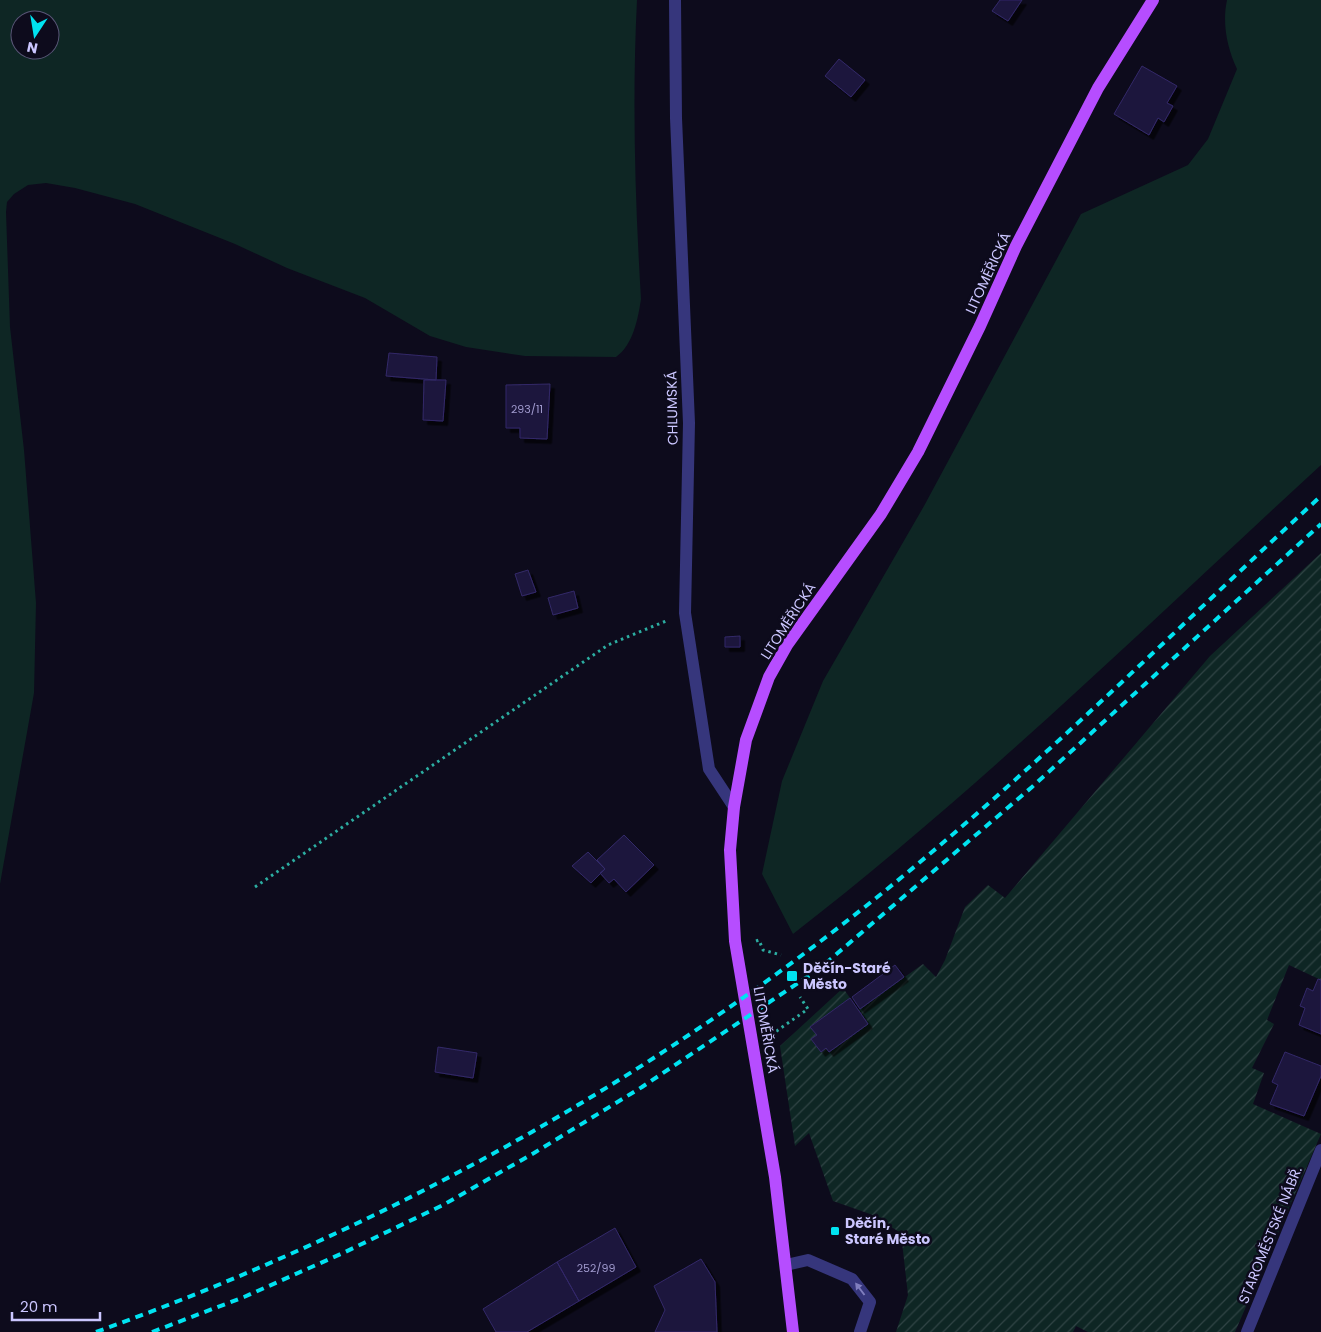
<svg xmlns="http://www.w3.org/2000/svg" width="1321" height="1332" viewBox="0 0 1321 1332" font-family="Poppins,sans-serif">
  <defs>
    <pattern id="garden-furrows" width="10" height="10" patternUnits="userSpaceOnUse" patternTransform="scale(1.25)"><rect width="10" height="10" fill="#0e2624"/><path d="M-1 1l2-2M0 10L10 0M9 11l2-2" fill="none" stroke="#304445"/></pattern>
    <filter id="shadow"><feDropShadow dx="4.5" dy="4.5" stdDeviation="0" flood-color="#0009"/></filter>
  </defs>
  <rect width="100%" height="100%" fill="#0d0b1c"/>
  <!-- grass -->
  <path fill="#0e2624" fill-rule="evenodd" d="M0 0H637C632 100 635 199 641 299 638 319 633 345 616 357L525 356 466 347 430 336 365 298 287 268 235 244 135 204 75 188 46 183 28 185 14 194 7 202 6 212 10 327 24 450 36 603 34 693 0 884ZM20 20H50V50H20Z
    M1227 0H1321V465C1148 624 979 790 793 934L762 874 782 781 823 681 924 506 1081 214 1188 165 1208 139 1237 69C1227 48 1222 23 1227 0Z"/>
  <!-- garden -->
  <path fill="url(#garden-furrows)" d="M1321 553V980L1289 965 1267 1020 1274 1024 1252 1068 1264 1073 1253 1104 1321 1134 1235 1332H1088L1076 1326 1073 1332H896L908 1295 901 1233 870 1214 833 1201 809 1133 795 1146 780 1046 843 988 850 998 811 1026 817 1035 811 1039 821 1052 826 1048 829 1052 868 1024 858 1010 923 964 936 977 945 960 965 907 988 885 1005 898 1210 656Z"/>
  <!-- building -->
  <path fill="#1d173d" stroke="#332969" filter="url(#shadow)" d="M1000 0H1022L1008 21 992 11Z
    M839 59 865 80 851 97 825 76Z
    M1142 66 1177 86 1167 103 1173 106 1164 122 1158 118 1149 135 1114 114Z
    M389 353 437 357 436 380 386 376Z
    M424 380H446L443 421 423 420Z
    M550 384 547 439 520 438V428H506V385Z
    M528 570 536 592 522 596 515 574Z
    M574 591 578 608 553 615 548 598Z
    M740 636V647H725V637Z
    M624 835 654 865 626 892 614 879 609 883 600 873 605 869 597 860Z
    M588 852 605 869 591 883 572 866Z
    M895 965 904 977 860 1009 852 997Z
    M1318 979 1321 980V1034L1299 1025 1305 1008 1300 1006 1307 988 1313 991Z
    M850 998 868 1024 829 1052 826 1048 821 1052 811 1039 817 1035 810 1027Z
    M438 1047 477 1053 473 1078 435 1072Z
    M1285 1052 1321 1066V1076L1304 1116 1270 1104 1278 1085 1272 1082Z
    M615 1228 636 1267 579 1301 557 1262Z
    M701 1259 715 1282 717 1332H655L665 1310 654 1286Z
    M557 1262 579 1301 527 1332H496L483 1309Z"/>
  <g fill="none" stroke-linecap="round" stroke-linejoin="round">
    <!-- path -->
    <path stroke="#2cada1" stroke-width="3" stroke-dasharray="2.5 4" stroke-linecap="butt" d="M255 887 608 645 666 621
      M756 941 759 940 763 950 781 955
      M771 1035 808 1009 800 997"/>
    <!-- minor -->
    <path stroke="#36367c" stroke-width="12" d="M675 0 676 118 689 423 685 613 709 769 734 807
      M786 1265 808 1260 852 1279 870 1302 860 1332
      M1247 1332 1321 1150"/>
    <!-- major -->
    <path stroke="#b64dff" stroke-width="12" d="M793 1332 775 1177 735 941 730 850 734 807 746 740 769 677 787 645 881 514 918 452 980 326 1016 246 1098 88 1153 0"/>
    <!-- rail -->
    <path stroke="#00e3f1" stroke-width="4" stroke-dasharray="8 6" stroke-linecap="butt" d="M96 1332C385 1228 647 1083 886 890 1038 767 1177 628 1321 496
      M152 1332 244 1297 343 1253 443 1205 534 1153 642 1087 819 969 1032 787 1321 524"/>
  </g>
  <!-- one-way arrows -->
  <defs><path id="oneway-solid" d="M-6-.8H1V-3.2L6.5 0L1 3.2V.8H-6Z" transform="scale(1.25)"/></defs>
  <use fill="#807ebe" href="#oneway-solid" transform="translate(860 1289) rotate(-127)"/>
  <!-- markers -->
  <g fill="#00e3f1" stroke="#0d0b1c" stroke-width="2">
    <rect x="786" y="970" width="12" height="12" rx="2.5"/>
    <rect x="830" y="1226" width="10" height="10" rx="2.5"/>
  </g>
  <g text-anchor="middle" stroke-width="5" stroke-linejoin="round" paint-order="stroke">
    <!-- number labels -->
    <g font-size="11" fill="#a09ace">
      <text x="527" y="413">293/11</text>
      <text x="596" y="1272">252/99</text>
    </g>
    <!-- street labels -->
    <g font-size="14" fill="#cbc6ff" stroke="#0d0b1c">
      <text transform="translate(988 273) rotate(-65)" y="5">LITOMĚŘICKÁ</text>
      <text transform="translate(672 408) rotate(-91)" y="5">CHLUMSKÁ</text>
      <text transform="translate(788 621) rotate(-57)" y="5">LITOMĚŘICKÁ</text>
      <text transform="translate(766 1030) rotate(80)" y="5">LITOMĚŘICKÁ</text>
      <text transform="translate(1270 1235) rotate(-68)" y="5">STAROMĚSTSKÉ NÁBŘ.</text>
    </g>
    <!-- poi labels -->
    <g font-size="14" font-weight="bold" fill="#cbc6ff" stroke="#0d0b1c" text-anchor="start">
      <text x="803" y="973">Děčín-Staré<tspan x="803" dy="16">Město</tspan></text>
      <text x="845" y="1228">Děčín,<tspan x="845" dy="16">Staré Město</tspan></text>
    </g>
  </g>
  <!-- north arrow -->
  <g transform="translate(35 35) rotate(192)"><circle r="24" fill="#0d0b1c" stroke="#595677"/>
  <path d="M0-4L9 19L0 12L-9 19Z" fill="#00e3f1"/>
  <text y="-8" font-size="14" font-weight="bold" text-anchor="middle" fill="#cbc6ff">N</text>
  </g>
  <!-- scale -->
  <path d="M12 1312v8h88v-8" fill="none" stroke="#cbc6ff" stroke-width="2.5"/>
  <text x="20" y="1312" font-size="15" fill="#cbc6ff" stroke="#0d0b1c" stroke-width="4" paint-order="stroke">20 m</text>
</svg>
